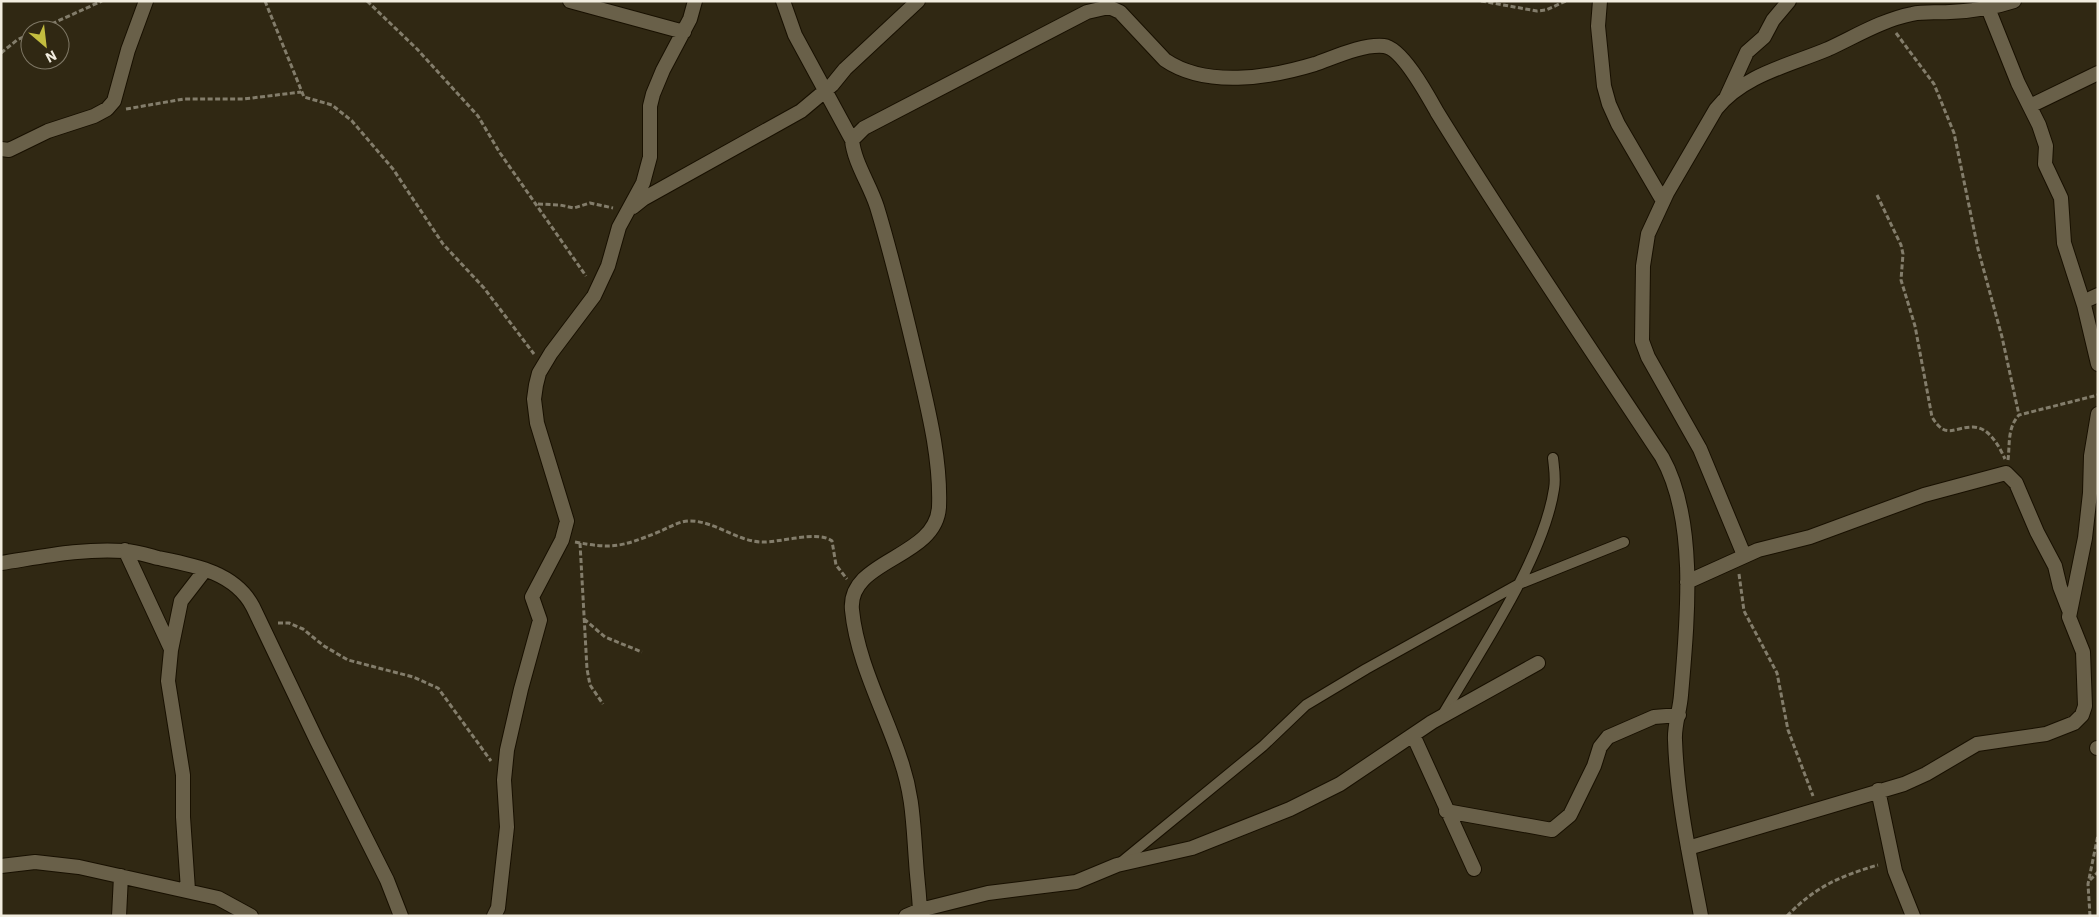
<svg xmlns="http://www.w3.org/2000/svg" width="2099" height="917" viewBox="0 0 2099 917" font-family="'IBM Plex Sans',sans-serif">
  <rect width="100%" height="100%" fill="#302813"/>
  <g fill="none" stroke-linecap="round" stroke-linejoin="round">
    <defs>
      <path id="service" d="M1442 716C1479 652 1543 560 1554 489 1556 479 1554 468 1553 458
        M1119 864 1263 746 1306 705 1366 669 1519 584 1624 542"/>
      <path id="minor" d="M570 1 684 32
        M783 1 795 35 852 140
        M1600 1 1598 26 1604 86 1609 104 1618 124 1663 201
        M1988 8 2018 83 2039 125 2046 146 2045 164 2061 198 2064 243 2084 305
        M1726 98 1747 52 1764 37 1773 20 1789 1
        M2030 106 2098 73
        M1 149 9 150 48 131 94 116 107 109 114 101 128 50 146 1
        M633 207 643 199 801 111 832 85 845 69 918 1
        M2098 295 2085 301 2084 305 2098 364
        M125 550 171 649
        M1744 555 1700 449 1648 357 1642 341 1643 266 1648 234 1667 193 1716 109C1743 75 1790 65 1828 49 1856 36 1882 20 1912 14 1925 11 1938 13 1950 12 1972 11 1993 8 2014 1
        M1 563C41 557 83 548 124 551 135 551 147 555 158 558 193 565 235 572 253 607L317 741 387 880 401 916
        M1687 582 1758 550 1810 537 1924 495 2006 473 2016 483 2037 532 2055 566 2060 587 2069 610
        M1413 735 1474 869
        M2097 748H2098
        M1878 790 1895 871 1913 916
        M1446 811 1552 830 1570 815 1594 766 1600 747 1608 737 1654 717 1679 715
        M1688 848 1904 784 1926 774 1977 744 2046 734 2074 723 2082 715 2085 706 2083 652 2069 617 2085 538 2090 493 2091 456 2098 414
        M1 866 35 862 79 867 218 898 251 916
        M188 890 183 817V775L168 681 171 650 181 601 205 570
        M119 916 121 876
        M494 916 498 908 507 827 504 780 507 750 521 689 540 620 532 597 562 540 567 521 537 423 534 399 536 385 539 373 551 353 594 296 608 266 619 227 643 183 650 157V106L653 94 663 70 690 19 695 1
        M906 916 920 910 988 893 1076 882 1117 865 1192 848 1290 809 1340 784 1432 722 1538 663
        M920 916C920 898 917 879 916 861 913 822 913 795 900 758 884 710 857 661 852 610 847 559 936 559 939 507 941 457 927 405 916 357 904 307 892 256 877 207 870 185 854 162 852 140L864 128 1087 12 1109 7 1120 12 1165 60C1206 88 1269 78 1315 64 1335 57 1362 44 1384 46 1402 48 1428 96 1437 112 1509 229 1586 342 1662 457 1698 521 1687 624 1681 695 1680 710 1674 726 1675 740 1677 799 1690 858 1701 916"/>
    </defs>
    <!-- service casing -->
    <use href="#service" stroke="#181000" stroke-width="12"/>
    <!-- minor casing -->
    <use href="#minor" stroke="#181000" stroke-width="16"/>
    <!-- path -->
    <path stroke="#837d6b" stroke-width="3" stroke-dasharray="5 2.5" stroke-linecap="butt" d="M265 1 304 97 332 105 352 121 393 169 443 244 484 288 534 354
      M367 1 417 49 478 116 500 153 586 276
      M1481 1 1537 11 1546 10 1566 1
      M38 30 102 1
      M1896 33 1934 84 1954 133 1978 249 2002 337 2019 415
      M1 53 17 40 30 34
      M126 109 184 99H244L301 92
      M1877 195 1901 245 1903 254 1901 280 1915 326 1932 417C1946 440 1953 427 1973 427 1989 427 1999 446 2005 459
      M538 204 560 205 574 208 590 203 613 208
      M2008 460C2010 445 2007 428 2019 415L2098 395
      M575 542C612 549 621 547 656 533 667 529 676 522 688 521 714 520 736 541 761 542 779 543 818 530 832 541L836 565 847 579
      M580 543 587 669 590 685 603 704
      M1739 574 1744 611 1777 673 1788 730 1813 796
      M584 619 605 637 642 652
      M278 623H289L303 629 324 646 348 660 413 677 438 688 491 761
      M2090 880 2098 872
      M1787 916C1815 887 1840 876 1878 865
      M2090 916 2088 884 2098 835"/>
    <!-- service -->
    <use href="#service" stroke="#696049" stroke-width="10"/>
    <!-- minor -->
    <use href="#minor" stroke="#696049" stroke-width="14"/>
  </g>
  <!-- border -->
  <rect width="2099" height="917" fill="none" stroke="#f2ede0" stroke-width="5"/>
  <!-- north arrow -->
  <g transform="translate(45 45) rotate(152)"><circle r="24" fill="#302813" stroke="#7e7765"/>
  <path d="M0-4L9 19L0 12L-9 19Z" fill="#c3bd3f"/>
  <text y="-8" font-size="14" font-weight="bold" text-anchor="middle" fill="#f2ede0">N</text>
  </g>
</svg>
